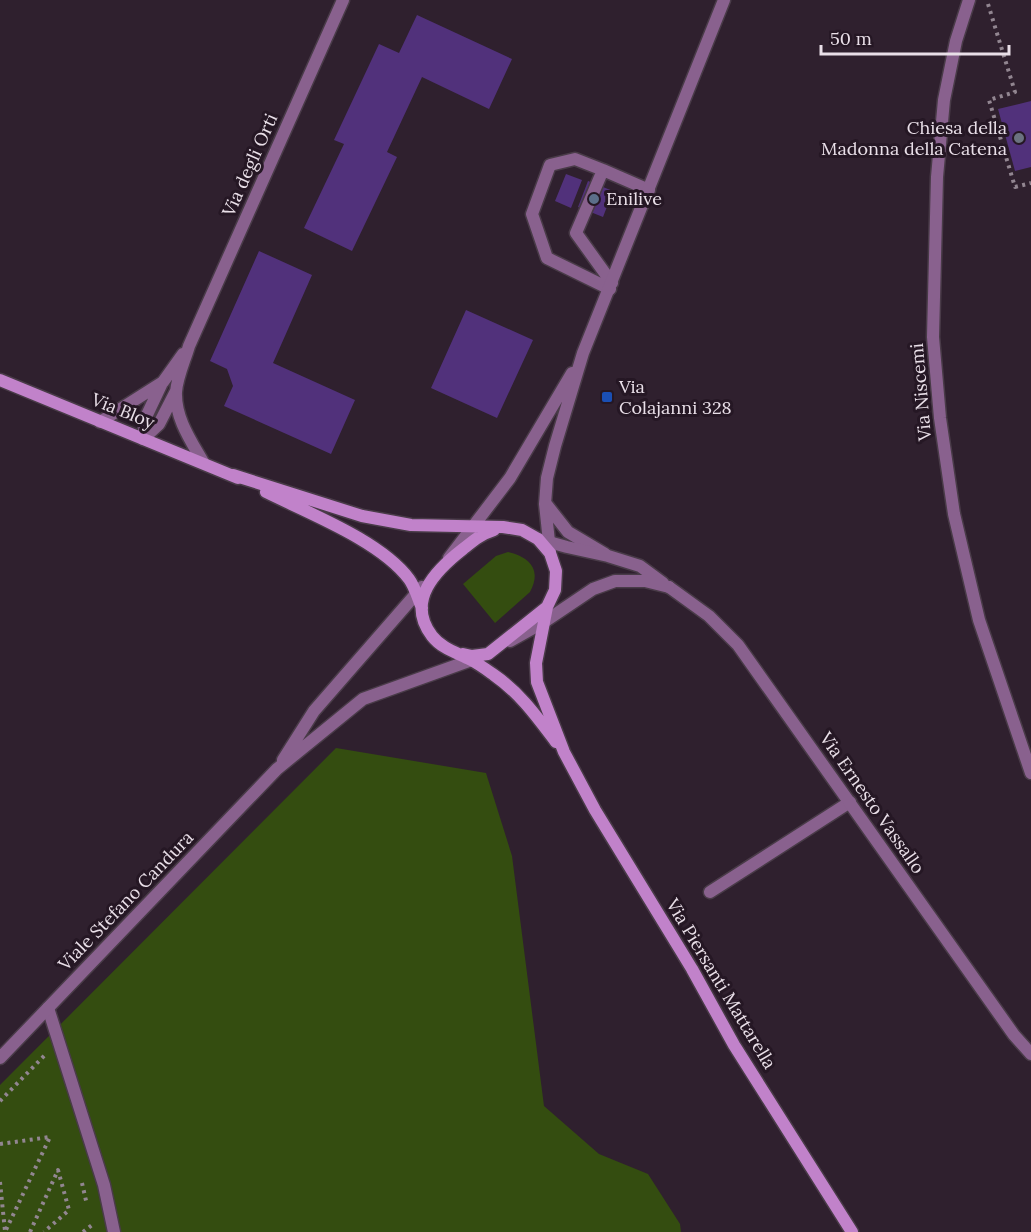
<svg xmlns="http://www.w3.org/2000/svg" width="1031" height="1232" viewBox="0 0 1031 1232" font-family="Lora,serif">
  <rect width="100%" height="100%" fill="#2f202e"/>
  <!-- green -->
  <path fill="#344d10" d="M508 552C530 557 542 570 530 592L495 623 463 584 496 556Z
    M336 748 486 773 512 856 544 1106 599 1154 648 1174 680 1224 681 1232H0V1085Z"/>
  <!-- building -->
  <path fill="#51317b" d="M417 15 512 59 489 109 422 77 387 152 397 157 352 251 304 228 344 144 334 140 379 44 399 53Z
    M1031 101V167L1015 171 998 109Z
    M566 174 582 180 571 208 555 201Z
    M588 181 613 191 603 217 578 207Z
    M259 251 312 275 273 363 355 400 331 454 224 406 233 386 227 369 210 361Z
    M466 310 533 340 497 418 431 388Z"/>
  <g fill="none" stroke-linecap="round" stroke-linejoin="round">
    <defs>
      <path id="service" d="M603 170 575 159 550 165 532 214 547 258 610 289
        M612 283 576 233 603 170 649 190
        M710 892 850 802
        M48 1008 104 1185 114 1232"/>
      <path id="minor" d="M100 422 163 382 183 354
        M143 439 146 417 162 383
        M143 439 159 424 176 391
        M203 462C191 441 175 418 176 392 177 377 185 360 189 346L343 0
        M546 504 568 532 605 554
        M550 551 545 504 547 478 555 446 583 353 724 0
        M449 558 510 478 572 373
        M669 587 709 616 738 645 1014 1035 1031 1054"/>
      <path id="tertiary" d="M969 0 956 41 944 100 937 177 933 337 940 418 954 514 979 620 1031 773
        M538 539 567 547 608 556 640 566 663 583
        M510 641 544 622 593 589 615 581H645L669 587
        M283 760 314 711 422 587
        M0 1058 277 769 363 699 477 658"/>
      <path id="secondary" d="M0 380 238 478
        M233 475 362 516 411 525 503 527 522 530 538 539 550 553 556 571 555 590 547 607 536 663 537 682 564 752 595 810 692 969 734 1045 852 1232
        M266 492C308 513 381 541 409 579 415 587 418 599 422 608
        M494 530C481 534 473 541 463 549 436 570 405 601 432 636 442 649 458 653 471 660 479 664 487 670 494 675 520 693 537 717 556 742
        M463 654 472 656 488 654 547 607"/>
    </defs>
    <!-- service casing -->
    <use href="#service" stroke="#493b48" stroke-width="15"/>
    <!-- minor casing -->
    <use href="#minor" stroke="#493b48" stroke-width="15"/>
    <!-- tertiary casing -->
    <use href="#tertiary" stroke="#493b48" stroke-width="15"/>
    <!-- secondary casing -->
    <use href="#secondary" stroke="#493b48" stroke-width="15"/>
    <!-- path -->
    <path stroke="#928691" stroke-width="4" stroke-dasharray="3 4.5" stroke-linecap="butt" d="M988 4 1015 92 989 100 1015 187 1031 183
      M0 1101 45 1055
      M0 1144 50 1137 5 1232
      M0 1182 5 1231
      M82 1183 87 1205
      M30 1232 58 1170 69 1210 44 1232
      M83 1232 92 1225"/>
    <!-- service -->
    <use href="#service" stroke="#89618e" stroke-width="12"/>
    <!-- minor -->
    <use href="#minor" stroke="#89618e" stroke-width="12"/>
    <!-- tertiary -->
    <use href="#tertiary" stroke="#89618e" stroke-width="12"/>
    <!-- secondary -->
    <use href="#secondary" stroke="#c182ca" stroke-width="12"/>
  </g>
  <!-- markers -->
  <circle fill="#6b7280" stroke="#251724" stroke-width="2" cx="1019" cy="138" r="6"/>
  <circle fill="#5c6f8a" stroke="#251724" stroke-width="2" cx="594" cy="199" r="6"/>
  <rect fill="#1a4fb4" stroke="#251724" stroke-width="2" x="601" y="391" width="12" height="12" rx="3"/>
  <g text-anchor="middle" stroke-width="6" stroke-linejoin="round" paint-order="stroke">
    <!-- poi labels -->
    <g font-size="18" fill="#e9dfe8" stroke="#251724" text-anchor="start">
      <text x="1007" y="134" text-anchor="end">Chiesa della<tspan x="1007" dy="21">Madonna della Catena</tspan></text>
      <text x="606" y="205">Enilive</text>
      <text x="619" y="393">Via<tspan x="619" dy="21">Colajanni 328</tspan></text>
    </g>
    <!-- street labels -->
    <g font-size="18" fill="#e9dfe8" stroke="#251724">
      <text transform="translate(250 165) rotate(-66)" y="6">Via degli Orti</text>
      <text transform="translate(921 392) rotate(-95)" y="6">Via Niscemi</text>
      <text transform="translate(123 411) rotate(22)" y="6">Via Bloy</text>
      <text transform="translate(872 803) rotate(55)" y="6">Via Ernesto Vassallo</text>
      <text transform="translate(126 901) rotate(-46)" y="6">Viale Stefano Candura</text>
      <text transform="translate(721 984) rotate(59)" y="6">Via Piersanti Mattarella</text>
    </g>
  </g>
  <!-- scale -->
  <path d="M821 45v9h188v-9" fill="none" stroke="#e9dfe8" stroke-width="3"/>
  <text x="830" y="45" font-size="18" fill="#e9dfe8" stroke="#251724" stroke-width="4.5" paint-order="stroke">50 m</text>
</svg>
